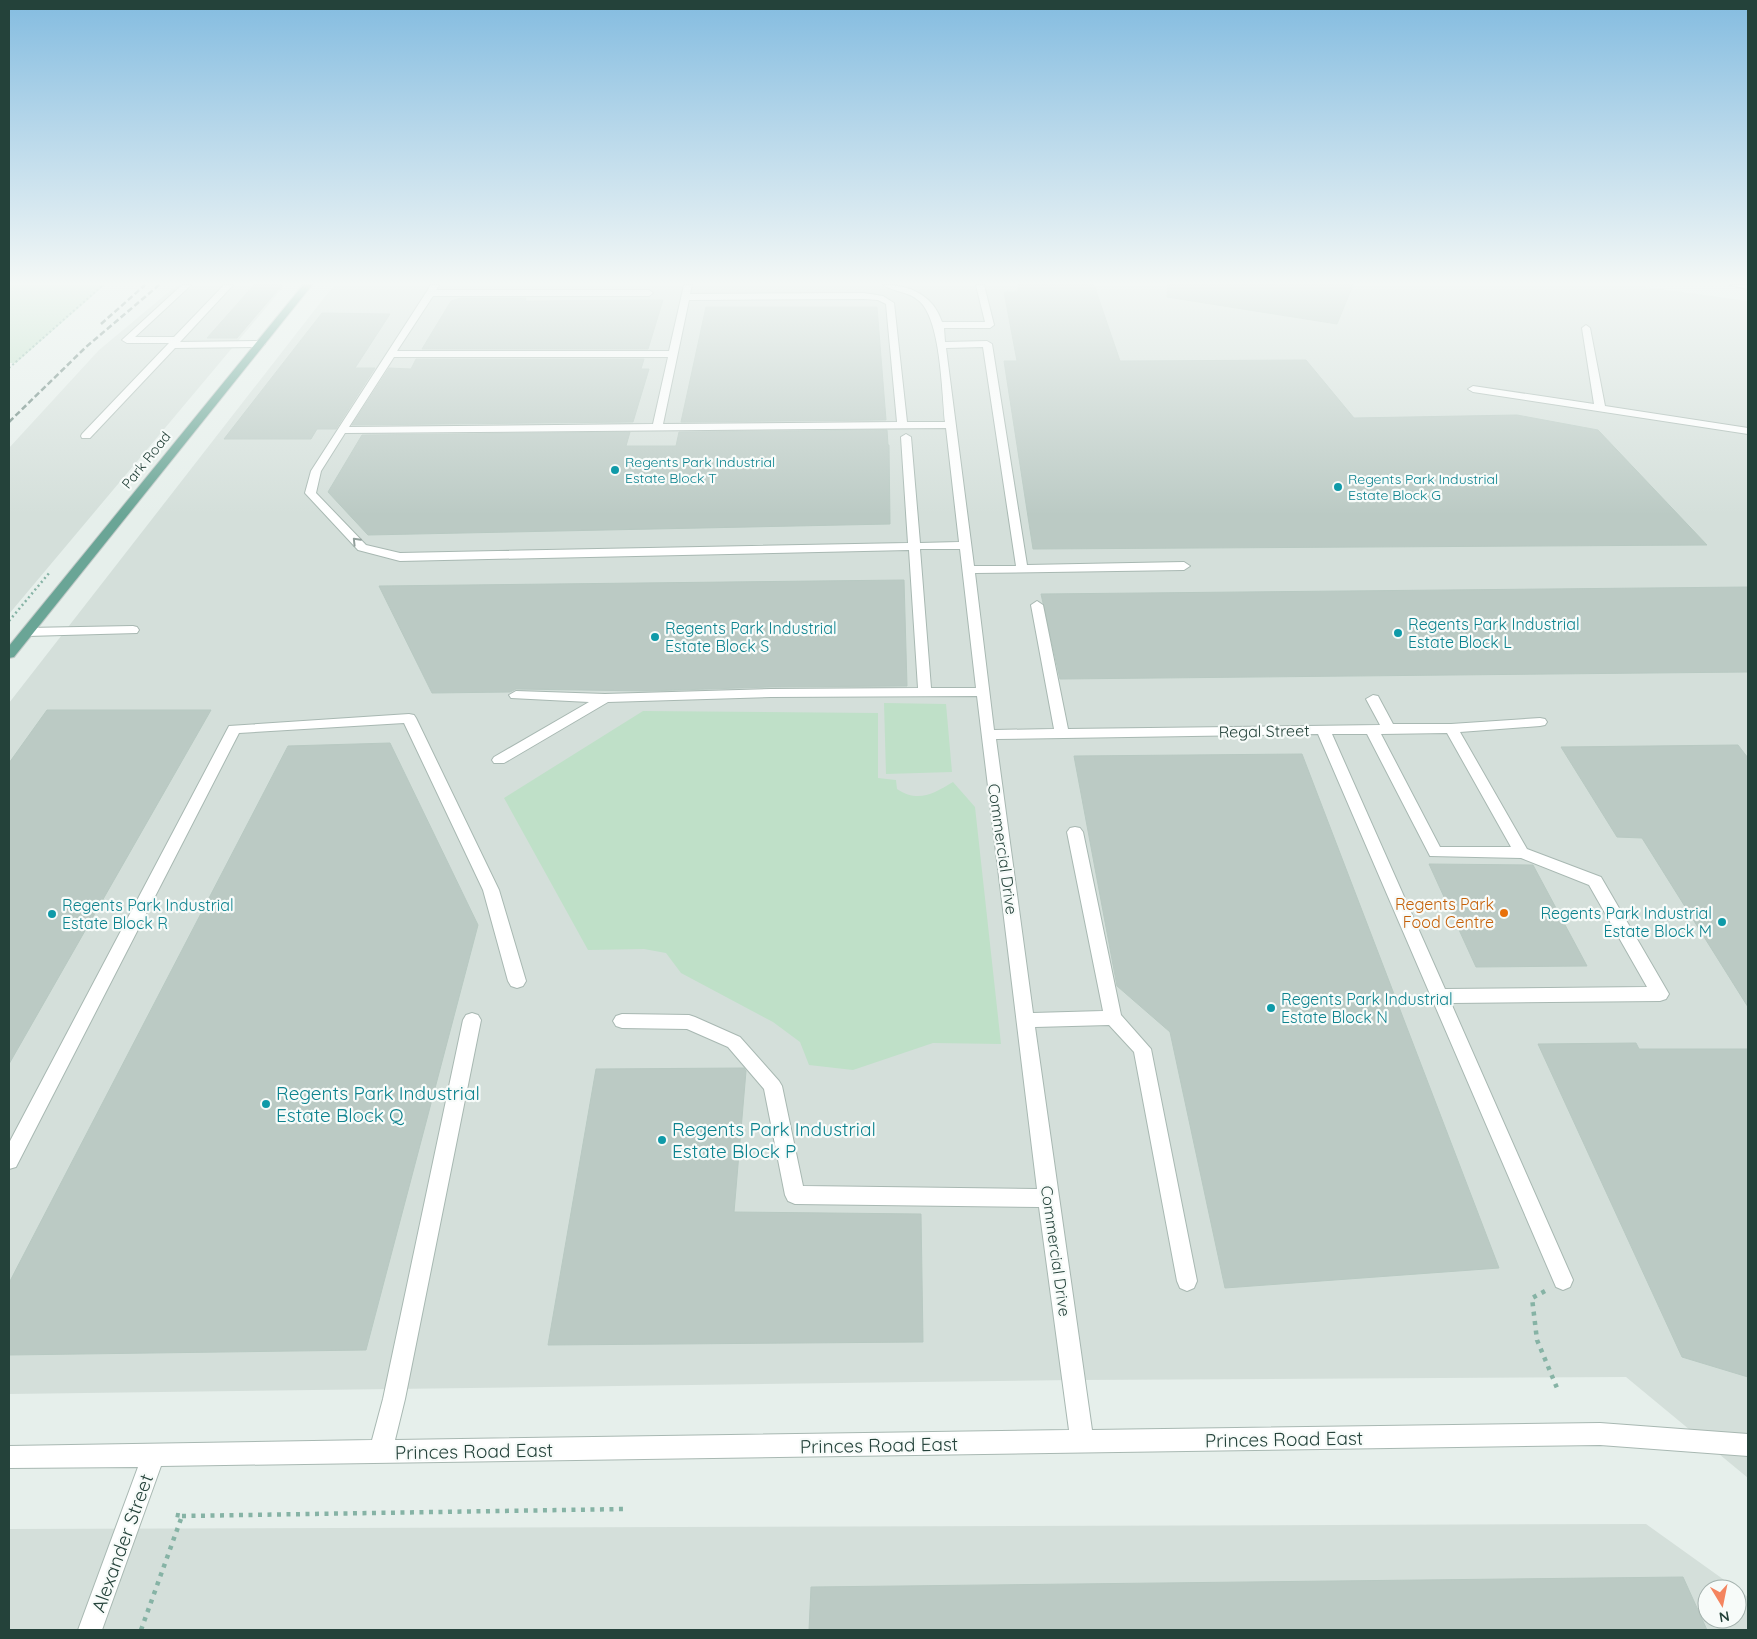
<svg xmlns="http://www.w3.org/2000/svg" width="1757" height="1639" viewBox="0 0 1757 1639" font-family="Quicksand,sans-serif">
  <rect width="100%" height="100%" fill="#e6efeb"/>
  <!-- built -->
  <path fill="#d4dfda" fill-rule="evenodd" d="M177 285H285L9 614V448L99 350Z
    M334 285H1632L1748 301V1478L1626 1377 1074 1380 9 1394V703Z
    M1646 1524 1748 1597V1630H9V1529ZM1707 1589H1737V1619H1707Z"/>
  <!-- green -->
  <path fill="#bfe0c8" d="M9 285H105L16 363H9Z
    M884 703 946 704 952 772 886 774Z
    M643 711 878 713V778L896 780 897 789C918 803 933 794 953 782L975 807 1001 1044 933 1043 853 1070 809 1065 800 1042 773 1022 681 973 666 953 644 949 588 950 504 798Z"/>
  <!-- building -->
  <path fill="#bbcac4" stroke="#b8c9c2" d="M254 285H282L237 338H207Z
    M1018 285H1094L1120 361 1306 360 1354 418 1517 415 1598 430 1707 545 1033 549 1004 361H1017L1004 292H1018Z
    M1168 285H1353L1337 324 1167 297Z
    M461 298H526L525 301 663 300 648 349H422L451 301Z
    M706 307H877L886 420 681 422Z
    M322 313 390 314 355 368H375L336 429H317L311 439H224Z
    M416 359H644L641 369H649L633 422 352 425 389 368 411 369Z
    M887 430 888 445H889L890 524 368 535 328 492 362 435 630 432 626 446H676L679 432Z
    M904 580 907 686 771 687 647 691 516 689 510 692 432 693 379 586Z
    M1748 587V672L1060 679 1041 594Z
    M47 710H211L9 1064V763Z
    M390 743 478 925 366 1350 9 1355V1283L288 746Z
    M1738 745 1748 758V1007L1642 838 1617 837 1561 747Z
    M1302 754 1499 1268 1225 1288 1170 1032 1117 986 1074 756Z
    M1429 864 1533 865 1587 966 1476 967Z
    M1636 1043 1639 1049H1748V1377L1682 1357 1538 1044Z
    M744 1068 746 1071 734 1212 921 1214 923 1342 548 1345 596 1069Z
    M1683 1577 1707 1630H809L811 1587Z"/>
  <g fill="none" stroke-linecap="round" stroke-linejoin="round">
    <defs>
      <path id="minor" d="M182 285H191L135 337H174L224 285H233L180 342 260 341 265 344 260 347 175 348 90 438H82L81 436 82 434 169 343H127L122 340Z
        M431 285H439L436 290H649L653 293 649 296H433L397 351H669L684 285H692L690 294 864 293 883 296 894 303 907 422H945C942 393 941 317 918 300 908 291 893 292 883 285 910 285 933 295 942 322H985L976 285H984L994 325 990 328H944L945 342 987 341 992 344 1027 565 1184 562 1190 566 1184 570 975 573 994 730 1054 729 1031 605 1037 601 1043 605 1068 729 1380 725 1366 699 1373 695 1378 696 1393 724H1451L1540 718 1545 719 1547 722 1545 725 1540 726 1460 732 1527 849 1601 877 1669 994 1666 999 1660 1001 1451 1003 1573 1280 1570 1287 1563 1290 1556 1287 1318 734 996 739 1033 1013 1103 1011 1067 832 1070 828 1075 827 1080 828 1083 832 1121 1015 1151 1049 1197 1281 1194 1288 1187 1291 1180 1288 1177 1281 1134 1052 1109 1025 1035 1027 1092 1430 1600 1423 1748 1434V1456L1600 1445 161 1466 102 1630H78L138 1467 9 1468V1446L372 1440 383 1399 463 1020 466 1015 472 1013 478 1015 481 1020 405 1399 395 1440 1069 1430 1039 1207 795 1204 788 1201 785 1195 764 1089 728 1047 687 1029 622 1028 616 1026 613 1021 616 1016 622 1014 689 1015 695 1017 740 1037 779 1081 782 1086 803 1186 1037 1189 977 696 771 697 608 702 504 763H494L492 760 494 757 589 702 511 698 509 695 516 691 605 694 771 689 918 688 909 550 400 561 358 550 305 493 311 471ZM864 299 878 300 886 304 897 422 663 424 689 300ZM983 347 1016 566H974L946 348ZM394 357H668L653 424 349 427ZM946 428 959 542 920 543 911 437 906 434 901 437 908 543 400 553 366 545 316 493 321 471 345 433ZM920 549H960L976 688H931ZM1447 733 1511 847H1440L1381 734ZM1332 734H1367L1430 856 1521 858 1589 885 1647 987 1445 989Z
        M1730 285H1748V289Z
        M1586 325 1590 328 1605 406 1748 428V434L1473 392 1468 389 1473 386 1594 404 1582 328Z
        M133 626 137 627 139 630 137 633 27 636 21 632 27 628Z
        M409 714 414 715 416 718 499 890 526 981 523 986 517 988 511 986 508 981 483 890 404 723 239 733 16 1167 9 1169V1143L229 726Z"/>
      <path id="major" d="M303 285H312L14 657 9 658V646Z"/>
    </defs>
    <!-- minor casing -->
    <use href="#minor" stroke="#a8b8b2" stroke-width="2"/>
    <!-- major casing -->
    <use href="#major" stroke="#c2cac8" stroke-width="2"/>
    <!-- path-far2 -->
    <path stroke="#86b3a5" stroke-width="2" stroke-dasharray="2 2.5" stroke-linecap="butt" d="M9 368 103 285"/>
    <!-- path-far1 -->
    <path stroke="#86b3a5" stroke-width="2.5" stroke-dasharray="2 3" stroke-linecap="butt" d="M9 621 50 572"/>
    <!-- path -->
    <path stroke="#86b3a5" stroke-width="4.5" stroke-dasharray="4 5.5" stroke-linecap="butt" d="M1545 1291 1532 1298 1537 1340 1557 1388
      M182 1516 626 1509
      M141 1630 182 1516 171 1514"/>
    <!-- minor -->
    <use href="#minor" fill="#fff" fill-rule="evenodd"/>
    <!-- major -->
    <use href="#major" fill="#6aa596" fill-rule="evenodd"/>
    <!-- rail -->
    <path stroke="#5f7d75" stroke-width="2.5" stroke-dasharray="6 3" stroke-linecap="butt" d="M101 324 145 285
      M9 422 86 347 159 285"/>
  </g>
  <!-- one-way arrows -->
  <defs><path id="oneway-chevron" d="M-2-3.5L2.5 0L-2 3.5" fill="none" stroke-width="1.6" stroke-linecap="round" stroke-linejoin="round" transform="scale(1.25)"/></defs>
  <use stroke="#92a09c" href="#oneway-chevron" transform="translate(356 541) rotate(-134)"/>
  <!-- sky -->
  <linearGradient id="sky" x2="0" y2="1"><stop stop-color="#84bce0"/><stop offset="0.55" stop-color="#f4f8f6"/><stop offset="1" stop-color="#f4f8f6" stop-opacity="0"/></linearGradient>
  <rect width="1757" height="515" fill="url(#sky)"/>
  <!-- markers -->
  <g fill="#0f9aa8" stroke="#f7fbf9" stroke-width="2">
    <circle cx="615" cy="470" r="5"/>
    <circle cx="1338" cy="487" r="5"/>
    <circle cx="1398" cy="633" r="5"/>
    <circle cx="655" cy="637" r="5"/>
    <circle cx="52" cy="914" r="5"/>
    <circle cx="1722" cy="922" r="5"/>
    <circle cx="1271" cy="1008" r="5"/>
    <circle cx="266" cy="1104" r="5"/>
    <circle cx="662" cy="1140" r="5"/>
  </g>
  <circle fill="#e8710a" stroke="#f7fbf9" stroke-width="2" cx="1504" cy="913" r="5"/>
  <g text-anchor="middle" stroke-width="4.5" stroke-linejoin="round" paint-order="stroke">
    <!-- far-street labels -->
    <g font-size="14" fill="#24423a" stroke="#f7fbf9">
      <text transform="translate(146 460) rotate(-51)" y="5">Park Road</text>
    </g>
    <!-- far-culture labels -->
    <g font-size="14" fill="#0d838f" stroke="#f7fbf9" text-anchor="start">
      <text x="625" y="467">Regents Park Industrial<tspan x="625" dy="16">Estate Block T</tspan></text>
      <text x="1348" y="484">Regents Park Industrial<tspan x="1348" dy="16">Estate Block G</tspan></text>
    </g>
    <!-- culture labels -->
    <g font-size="16" fill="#0d838f" stroke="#f7fbf9" text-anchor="start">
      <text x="1408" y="630">Regents Park Industrial<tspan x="1408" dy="18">Estate Block L</tspan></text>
      <text x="665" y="634">Regents Park Industrial<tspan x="665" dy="18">Estate Block S</tspan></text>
      <text x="62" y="911">Regents Park Industrial<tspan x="62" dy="18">Estate Block R</tspan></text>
      <text x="1712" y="919" text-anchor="end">Regents Park Industrial<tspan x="1712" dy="18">Estate Block M</tspan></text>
      <text x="1281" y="1005">Regents Park Industrial<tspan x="1281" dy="18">Estate Block N</tspan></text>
    </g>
    <!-- street labels -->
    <g font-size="16" fill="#24423a" stroke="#f7fbf9">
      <text transform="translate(1264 731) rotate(-1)" y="6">Regal Street</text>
      <text transform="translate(1003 849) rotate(82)" y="6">Commercial Drive</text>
      <text transform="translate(1056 1251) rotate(82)" y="6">Commercial Drive</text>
    </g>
    <!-- food labels -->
    <g font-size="16" fill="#c56008" stroke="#f7fbf9" text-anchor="end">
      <text x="1494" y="910">Regents Park<tspan x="1494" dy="18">Food Centre</tspan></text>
    </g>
    <!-- near-culture labels -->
    <g font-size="19" fill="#0d838f" stroke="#f7fbf9" text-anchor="start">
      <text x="276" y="1100">Regents Park Industrial<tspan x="276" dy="22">Estate Block Q</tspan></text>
      <text x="672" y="1136">Regents Park Industrial<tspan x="672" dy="22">Estate Block P</tspan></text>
    </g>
    <!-- near-street labels -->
    <g font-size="19" fill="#24423a" stroke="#f7fbf9">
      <text transform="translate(1284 1439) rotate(-1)" y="7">Princes Road East</text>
      <text transform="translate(879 1445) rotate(-1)" y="7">Princes Road East</text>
      <text transform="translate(474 1451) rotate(-1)" y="7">Princes Road East</text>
      <text transform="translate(122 1543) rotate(-70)" y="7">Alexander Street</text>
    </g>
  </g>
  <!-- border -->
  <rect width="1757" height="1639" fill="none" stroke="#24423a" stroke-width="20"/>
  <!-- north arrow -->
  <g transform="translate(1722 1604) rotate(170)"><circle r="24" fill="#f7fbf9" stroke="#a3b1ad"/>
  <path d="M0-4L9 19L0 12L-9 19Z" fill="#f4845f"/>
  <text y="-8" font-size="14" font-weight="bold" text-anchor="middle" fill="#24423a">N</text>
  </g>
</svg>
